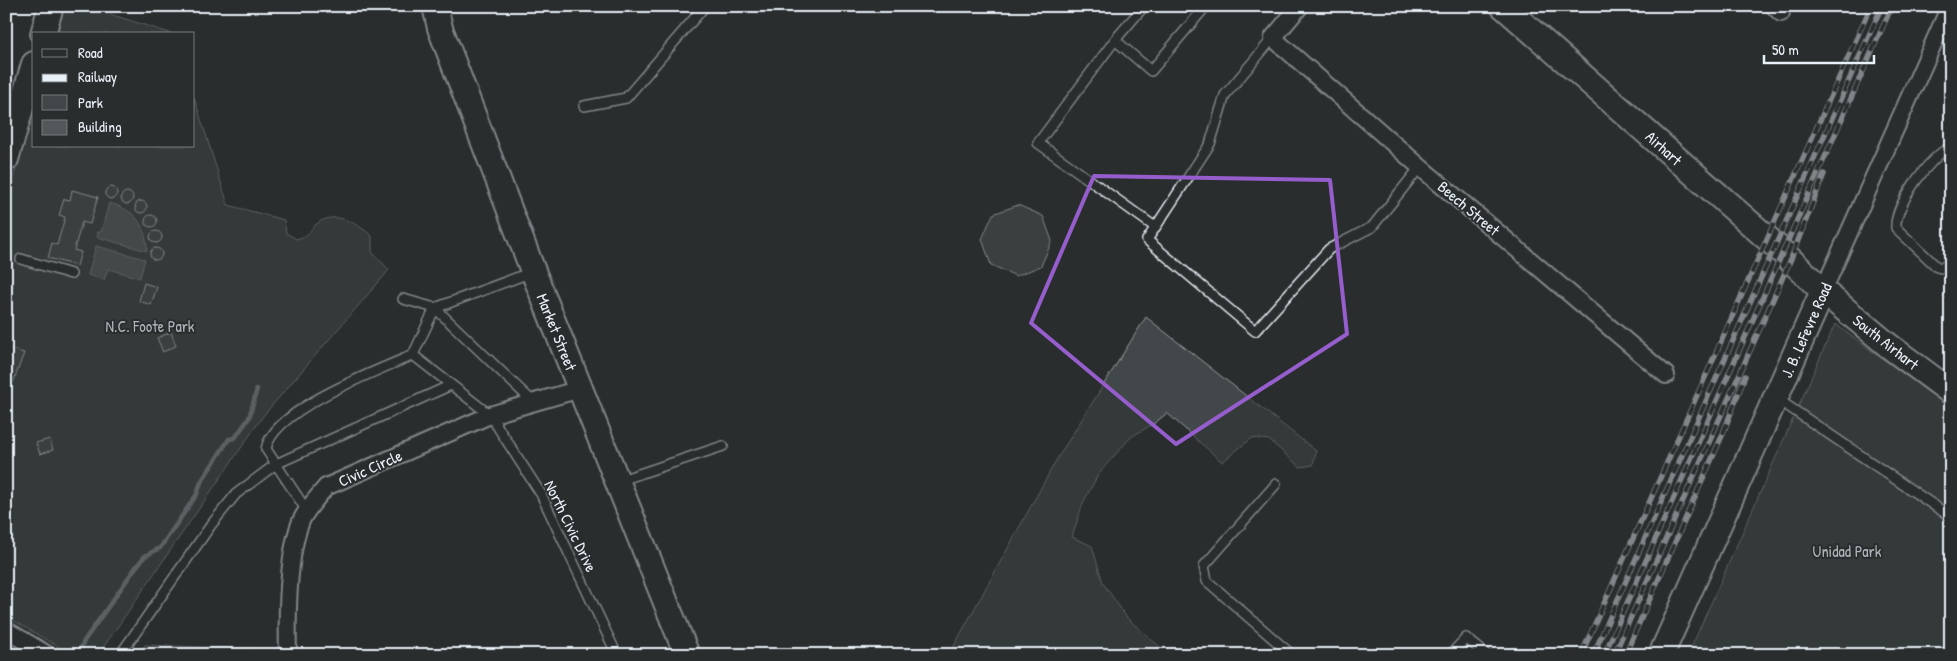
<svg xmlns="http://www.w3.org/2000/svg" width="1957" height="661" viewBox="0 0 1957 661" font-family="'Patrick Hand',sans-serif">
  <rect width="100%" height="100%" fill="#2a2d2e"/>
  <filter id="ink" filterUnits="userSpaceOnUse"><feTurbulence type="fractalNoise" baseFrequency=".02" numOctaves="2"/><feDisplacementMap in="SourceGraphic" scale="10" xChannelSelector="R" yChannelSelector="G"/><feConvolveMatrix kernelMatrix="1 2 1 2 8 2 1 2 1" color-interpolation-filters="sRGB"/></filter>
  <g filter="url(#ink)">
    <!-- green -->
    <path fill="#424648" stroke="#959ca0" d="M64 6H84L173 34H57Z
      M194 97 228 205 284 220 286 233 296 239C312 235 307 231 318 223 336 210 358 224 372 236V252L389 270 263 416 98 655H72L6 616V201L34 111V146H194Z
      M1146 317 1316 451 1313 465 1300 467 1269 440 1252 438 1222 462 1167 413 1156 422 1131 437 1099 473 1083 503 1072 537 1092 546 1103 583 1127 618 1169 655H949L1057 459Z
      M1835 324 1951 409V655H1688Z
      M145 645 255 649 261 655H136Z"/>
    <!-- water -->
    <path fill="#63686b" stroke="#989fa3" d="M109 203C135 210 146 224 147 251L97 237 98 232H101Z
      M96 246 145 259 140 278 108 269 104 280 88 275Z"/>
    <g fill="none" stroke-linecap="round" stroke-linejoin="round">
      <!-- stream -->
      <path stroke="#989fa3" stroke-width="4.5" d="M80 651 84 641 136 567 145 556 160 548 197 494 201 482 229 439 235 438 249 418 257 389"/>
    </g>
    <!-- building -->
    <path fill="#535759" stroke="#e8f1f8" d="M105 193a6 6 0 1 1 12 0a6 6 0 1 1-12 0Z
      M72 190 98 197 90 224 82 222 74 250 81 252 77 266 48 258 52 243 57 245 65 217 59 215 64 199 70 200Z
      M121 198a6 6 0 1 1 12 0a6 6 0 1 1-12 0Z
      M135 207a6 6 0 1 1 12 0a6 6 0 1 1-12 0Z
      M1018 205 1043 216 1052 241 1041 266 1016 276 991 265 982 239 993 214Z
      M145 221a6 6 0 1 1 12 0a6 6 0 1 1-12 0Z
      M150 237a6 6 0 1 1 12 0a6 6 0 1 1-12 0Z
      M150 254a6 6 0 1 1 12 0a6 6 0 1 1-12 0Z
      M144 283 157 287 151 305 139 301Z
      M1951 287V302L1943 296Z
      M171 332 176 346 163 352 157 338Z
      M6 347 24 353 6 402Z
      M50 439 53 450 40 454 36 443Z"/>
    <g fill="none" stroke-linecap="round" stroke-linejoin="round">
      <defs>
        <path id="lane" d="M1144 6 1115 40 1151 71 1206 6
          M1273 38 1225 95 1210 144 1147 240 1255 331 1329 249 1372 227 1420 167
          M1115 40 1038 143 1155 227
          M584 106 626 98 705 6
          M1951 147C1930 155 1894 206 1896 228L1937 267 1942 268 1951 262
          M21 259 71 274
          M403 299 435 308 533 402
          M413 355 490 415 541 494 617 655
          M1776 398 1951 517
          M618 481 723 446
          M1276 484 1204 566 1207 581 1292 655
          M307 511 266 449C273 409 379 370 413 355L435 308 532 272
          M120 655 211 525 236 494 276 464 451 385
          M1450 655 1466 638 1487 655"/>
        <path id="street" d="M1300 6 1273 38 1420 167 1666 375
          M1774 6 1781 13
          M1823 291 1950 6
          M6 630 48 655
          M288 655C287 617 287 556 301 521 307 508 317 498 326 487L490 415 580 389"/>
        <path id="secondary" d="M435 6 440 28 533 271 687 655
          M1503 6 1776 246 1823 291 1889 346 1951 392
          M43 34 51 6
          M6 159 34 64
          M1661 655 1823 291"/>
      </defs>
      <!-- lane casing -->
      <use href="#lane" stroke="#e8f1f8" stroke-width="12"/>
      <!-- street casing -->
      <use href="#street" stroke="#e8f1f8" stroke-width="20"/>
      <!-- secondary casing -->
      <use href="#secondary" stroke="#e8f1f8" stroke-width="28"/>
      <!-- lane -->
      <use href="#lane" stroke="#2a2d2e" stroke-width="9"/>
      <!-- street -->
      <use href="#street" stroke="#2a2d2e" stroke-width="16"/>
      <!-- secondary -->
      <use href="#secondary" stroke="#2a2d2e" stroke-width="24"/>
      <defs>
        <path id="rail" d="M1581 655 1871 6
          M1593 655 1882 6
          M1604 655 1892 6
          M1614 655 1790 261 1824 174
          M1625 655 1722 436 1745 376"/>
      </defs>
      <!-- rail casing -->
      <use href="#rail" stroke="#e8f1f8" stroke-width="5.5"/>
      <!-- rail -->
      <use href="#rail" stroke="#2a2d2e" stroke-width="4" stroke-dasharray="11" stroke-linecap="butt"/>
    </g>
  </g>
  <!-- marked area -->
  <path d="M0 0H1957V661H0ZM1094 176 1330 180 1347 334 1176 444 1031 323Z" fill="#2a2d2e" fill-opacity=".55" fill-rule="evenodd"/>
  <path fill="none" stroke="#965dcd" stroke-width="4" stroke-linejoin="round" d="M1094 176 1330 180 1347 334 1176 444 1031 323Z"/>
  <g text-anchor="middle" stroke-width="4" stroke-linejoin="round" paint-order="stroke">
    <!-- street labels -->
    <g font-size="16" fill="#e8f1f8" stroke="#2a2d2e">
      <text transform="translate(1664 148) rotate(42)" y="6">Airhart</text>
      <text transform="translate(1469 208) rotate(40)" y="6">Beech Street</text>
      <text transform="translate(1806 330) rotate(-66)" y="6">J. B. LeFevre Road</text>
      <text transform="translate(557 332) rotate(68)" y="6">Market Street</text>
      <text transform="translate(1886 342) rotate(38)" y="6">South Airhart</text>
      <text transform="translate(370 468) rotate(-24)" y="6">Civic Circle</text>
      <text transform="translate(571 526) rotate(64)" y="6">North Civic Drive</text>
    </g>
    <!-- park labels -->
    <g font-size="16" fill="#aeb5ba" stroke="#2a2d2e">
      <text x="150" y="332">N.C. Foote Park</text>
      <text x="1847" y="557">Unidad Park</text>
    </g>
  </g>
  <!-- margin -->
  <rect width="1957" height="661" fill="none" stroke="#2a2d2e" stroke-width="25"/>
  <rect x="12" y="12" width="1932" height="636" fill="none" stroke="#e8f1f8" stroke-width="2" filter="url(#ink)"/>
  <!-- legend -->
  <rect x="32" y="32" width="162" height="115" fill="#2a2d2e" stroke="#767b7f"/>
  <rect x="42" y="49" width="25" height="8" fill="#2a2d2e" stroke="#767b7f"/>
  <text x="78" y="58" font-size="15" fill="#e8f1f8">Road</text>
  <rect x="42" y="74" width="25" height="8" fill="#e8f1f8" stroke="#767b7f"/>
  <text x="78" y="82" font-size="15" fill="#e8f1f8">Railway</text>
  <rect x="42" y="95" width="25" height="15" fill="#424648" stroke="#767b7f"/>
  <text x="78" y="108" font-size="15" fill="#e8f1f8">Park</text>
  <rect x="42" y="120" width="25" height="15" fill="#535759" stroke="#767b7f"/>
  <text x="78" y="132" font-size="15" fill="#e8f1f8">Building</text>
  <!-- scale -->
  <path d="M1764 55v8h110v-8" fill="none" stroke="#e8f1f8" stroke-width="2.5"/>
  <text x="1772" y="55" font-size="15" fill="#e8f1f8" stroke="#2a2d2e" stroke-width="4" paint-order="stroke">50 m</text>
</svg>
